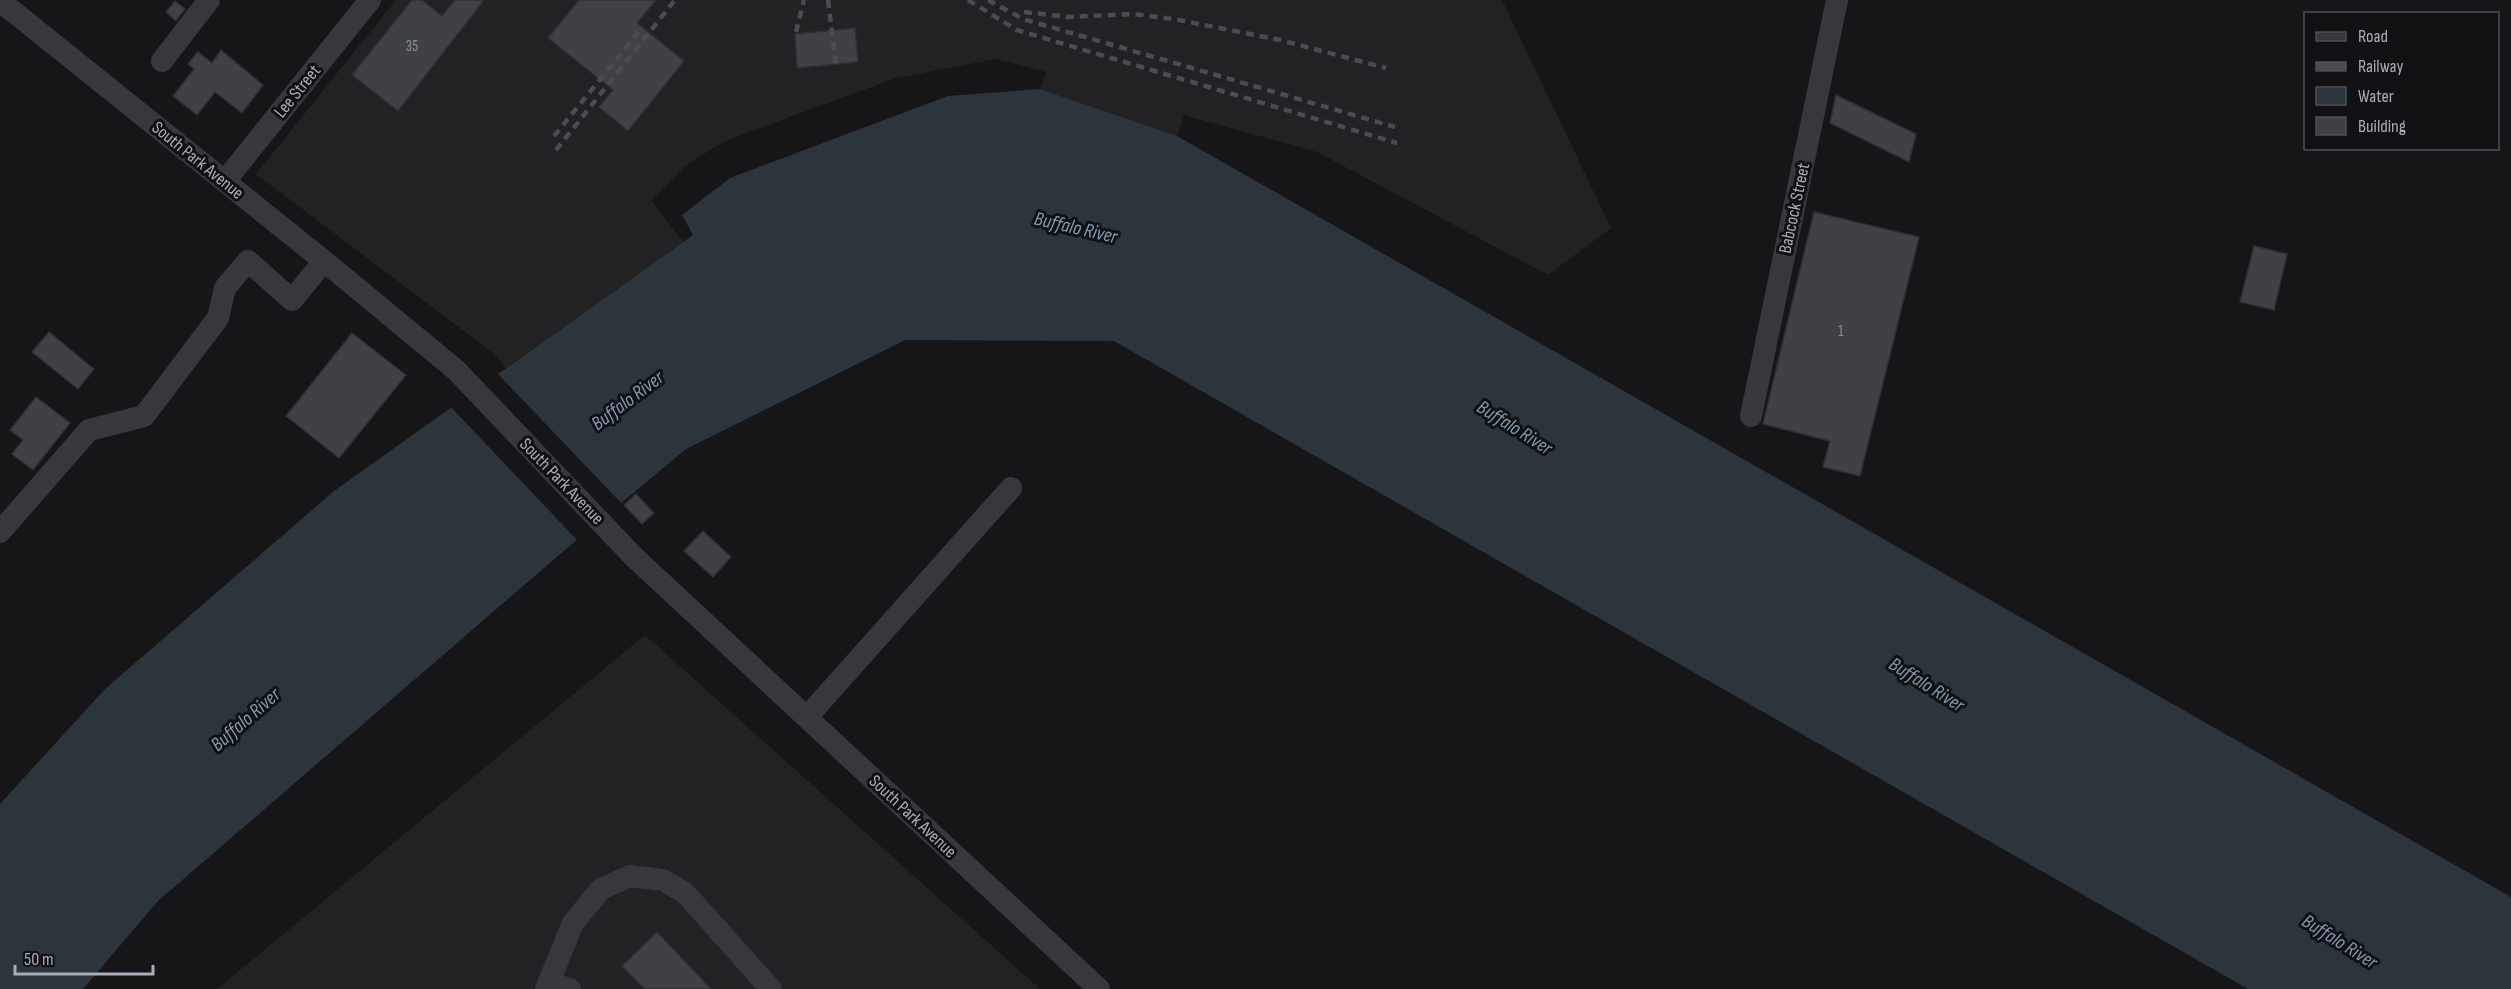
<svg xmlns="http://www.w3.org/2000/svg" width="2511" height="989" viewBox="0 0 2511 989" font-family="'Sofia Sans Condensed',sans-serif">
  <rect width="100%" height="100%" fill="#161618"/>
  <!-- built -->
  <path fill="#222225" d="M396 0H1502L1611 228 1548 275 1317 152 1184 115 1177 136 1040 89 1046 72 996 59 896 78 725 141 685 166 651 200 683 242 506 368 493 353 256 174Z
    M645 635 1040 989H217Z"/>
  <!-- water -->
  <path fill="#2c353c" d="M1040 89 1177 136 2511 897V989H2248L1114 341 905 340 686 449 559 555 158 901 83 989H0V804L105 689 334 491 693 235 682 215 730 178 948 96Z"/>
  <!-- pier -->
  <path fill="#161618" d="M496 372 623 505 579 542 449 405Z"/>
  <!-- building -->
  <path fill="#404145" stroke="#303034" stroke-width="1.5" d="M412 0H422L442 16 455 0H484L398 111 352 75Z
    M579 0H656L637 23 684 61 628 131 599 107 613 90 548 38Z
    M175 1 185 9 176 21 166 12Z
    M855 28 858 62 797 68 795 34Z
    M221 50 263 85 242 113 215 92 197 115 173 96 194 69 188 64 198 52 212 63Z
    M1836 95 1916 134 1909 162 1830 123Z
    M1814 212 1919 237 1860 476 1823 467 1830 441 1763 424Z
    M2254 246 2287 254 2274 310 2240 302Z
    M49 332 94 369 78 389 32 352Z
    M352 333 406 375 339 458 286 416Z
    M36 397 70 423 33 470 12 454 23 440 10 430Z
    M636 494 654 513 642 524 624 505Z
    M703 531 731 557 713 577 684 551Z
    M657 932 711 989H645L622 966Z"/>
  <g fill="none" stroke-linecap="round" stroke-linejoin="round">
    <!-- minor -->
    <path stroke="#37383d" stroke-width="22" d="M0 1 324 261 456 370 634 557 1099 989
      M162 61 209 0
      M225 181 370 0
      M1751 416 1837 0
      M0 532 89 430 144 416 218 318 225 288 248 261 292 300 324 261
      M807 717 1011 488
      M549 983 570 989
      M546 989 573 923 601 889 630 876 663 880 685 893 771 989"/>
    <!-- rail -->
    <path stroke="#4a4c52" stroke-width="4.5" stroke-dasharray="8 6" stroke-linecap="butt" d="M828 0 836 65
      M968 0 1017 30 1397 143
      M988 0 1023 19 1395 127
      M1024 12 1068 17 1134 14 1174 19 1280 40 1386 68
      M796 32 804 0
      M554 136 642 28
      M556 150 675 0"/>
  </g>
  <g text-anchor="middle" stroke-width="6" stroke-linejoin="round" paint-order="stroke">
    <!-- number labels -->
    <g font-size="15" fill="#8e929b">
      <text x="412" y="51">35</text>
      <text x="1841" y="336">1</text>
    </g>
    <!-- street labels -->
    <g font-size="18" fill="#a8adb8" stroke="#111113">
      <text transform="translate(297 91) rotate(-51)" y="6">Lee Street</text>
      <text transform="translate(198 160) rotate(39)" y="6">South Park Avenue</text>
      <text transform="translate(1794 208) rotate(-78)" y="6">Babcock Street</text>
      <text transform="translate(562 481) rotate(46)" y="6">South Park Avenue</text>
      <text transform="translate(913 816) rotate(43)" y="6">South Park Avenue</text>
    </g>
    <!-- water labels -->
    <g font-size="20" font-style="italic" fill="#7f9bb3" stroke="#111113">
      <text transform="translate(1076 227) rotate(13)" y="7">Buffalo River</text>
      <text transform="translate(627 400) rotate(-37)" y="7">Buffalo River</text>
      <text transform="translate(1515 427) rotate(32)" y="7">Buffalo River</text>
      <text transform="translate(1927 684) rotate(32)" y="7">Buffalo River</text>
      <text transform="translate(245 719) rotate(-41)" y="7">Buffalo River</text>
      <text transform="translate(2340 941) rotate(32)" y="7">Buffalo River</text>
    </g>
  </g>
  <!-- legend -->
  <rect x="2304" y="12" width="195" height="138" fill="#111113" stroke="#4d4f55" stroke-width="1.5"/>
  <rect x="2316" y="32" width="30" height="9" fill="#37383d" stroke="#4d4f55" stroke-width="1.5"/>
  <text x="2358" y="42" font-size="18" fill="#a8adb8">Road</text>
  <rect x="2316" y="62" width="30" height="9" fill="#4a4c52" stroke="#4d4f55" stroke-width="1.5"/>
  <text x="2358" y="72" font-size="18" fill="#a8adb8">Railway</text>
  <rect x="2316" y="87" width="30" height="18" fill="#2c353c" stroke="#4d4f55" stroke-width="1.5"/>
  <text x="2358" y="102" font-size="18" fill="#a8adb8">Water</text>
  <rect x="2316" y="117" width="30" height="18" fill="#404145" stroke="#4d4f55" stroke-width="1.5"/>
  <text x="2358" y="132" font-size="18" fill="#a8adb8">Building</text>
  <!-- scale -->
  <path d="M15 965v9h138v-9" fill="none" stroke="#a8adb8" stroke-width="3"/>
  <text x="24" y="965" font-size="18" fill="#a8adb8" stroke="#111113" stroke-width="4.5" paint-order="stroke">50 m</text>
</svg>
